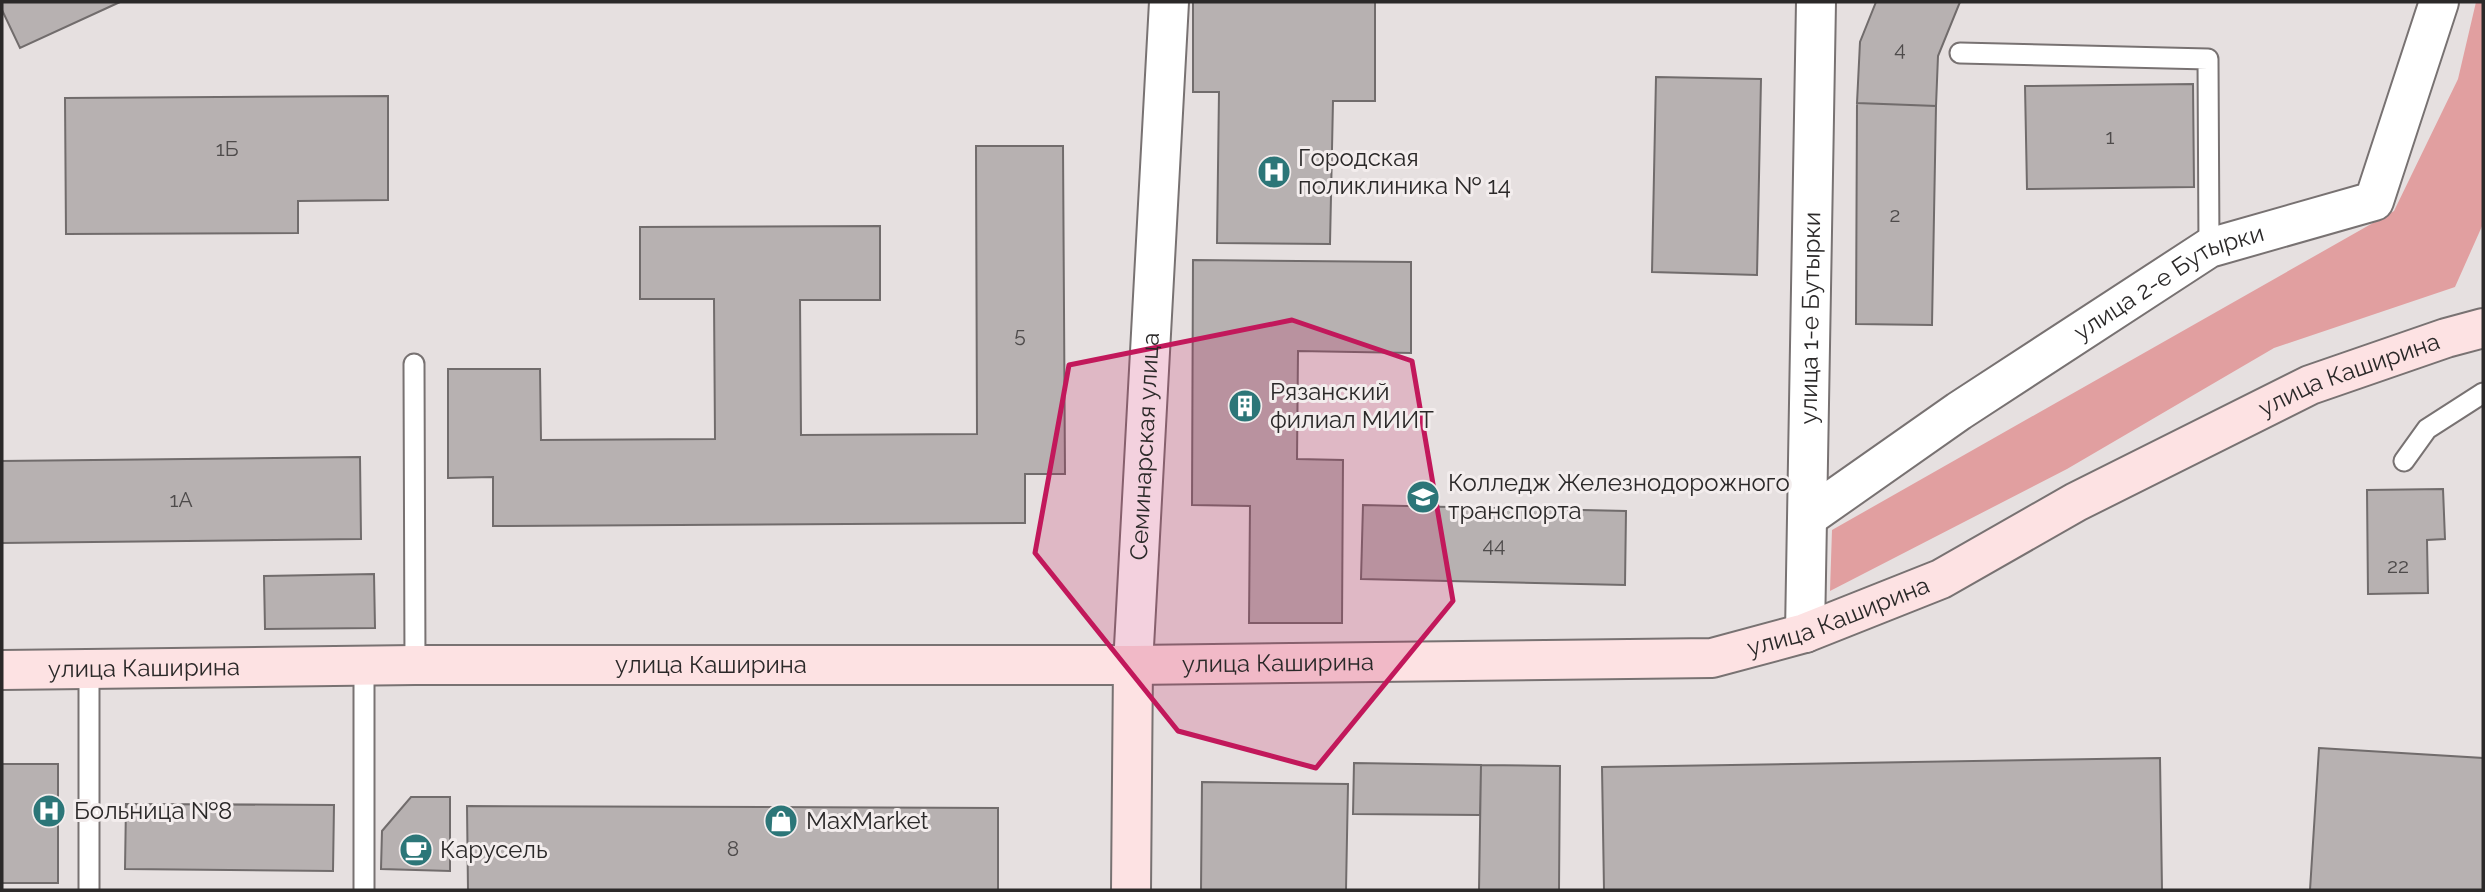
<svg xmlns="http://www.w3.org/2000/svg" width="2485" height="892" viewBox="0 0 2485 892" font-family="Raleway,sans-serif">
  <rect width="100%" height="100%" fill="#e6e0e0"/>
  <!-- green -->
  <path fill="#e19fa0" d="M2476 2H2483V224L2455 287 2274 348 2067 469 1830 591 1832 530 2394 211 2458 79Z"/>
  <!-- building -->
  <path fill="#b7b1b1" stroke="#716c6c" stroke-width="2" d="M2 2H120L20 48 2 10Z
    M1193 2H1375V101H1333L1330 244 1217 243 1219 92H1193Z
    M1876 2H1960L1938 56 1936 106 1857 103 1860 42Z
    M1656 77 1761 79 1757 275 1652 272Z
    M2193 84 2194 187 2027 189 2025 86Z
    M388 96V200L298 201V233L66 234 65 98Z
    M1857 103 1936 106 1932 325 1856 324Z
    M976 146H1063L1065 474H1025V523L493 526V477L448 478V369H540L541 440 715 439 714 299H640V227L880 226V300H800L801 435 977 434Z
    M1193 260 1411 262V353L1298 351 1297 459 1343 460 1342 623H1249L1250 506 1192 505Z
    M360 457 361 539 2 543V461Z
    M2443 489 2445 539 2427 540 2428 593 2368 594 2367 490Z
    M1363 505 1626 511 1625 585 1361 579Z
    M374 574 375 628 265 629 264 576Z
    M2319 748 2483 758V890H2310Z
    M2160 758 2162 890H1604L1602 767Z
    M1354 763 1481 765 1480 815 1353 814Z
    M2 764H58V883H2Z
    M1481 765 1560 766 1559 890H1479Z
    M1202 782 1348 784 1346 890H1201Z
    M411 797H450V871L381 869 382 831Z
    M126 804 334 805 333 871 125 869Z
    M467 806 998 808V890H468Z"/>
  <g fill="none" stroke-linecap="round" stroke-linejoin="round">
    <defs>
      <path id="service" d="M1960 53 2208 59 2209 248
        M414 364 415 665
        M2404 461 2427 429 2483 393
        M364 665V890
        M89 890V667"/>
      <g id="minor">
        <path id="s1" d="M1808 517 1959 411 2209 248 2374 201 2439 2"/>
        <path id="s2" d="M1805 633 1816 2"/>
        <path id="s3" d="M1133 665 1169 2"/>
      </g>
      <g id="secondary">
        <path id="s4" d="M2 670 415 665H1133L1712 658 1805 633 1941 579 2076 502 2310 385 2446 338 2483 328"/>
        <path d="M1131 890 1133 665"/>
      </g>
    </defs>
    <!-- service casing -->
    <use href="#service" stroke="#787272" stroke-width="23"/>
    <!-- minor casing -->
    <use href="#minor" stroke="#787272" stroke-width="42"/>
    <!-- secondary casing -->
    <use href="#secondary" stroke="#787272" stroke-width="42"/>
    <!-- service -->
    <use href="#service" stroke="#fff" stroke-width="19"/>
    <!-- minor -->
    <use href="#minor" stroke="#fff" stroke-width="38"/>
    <!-- secondary -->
    <use href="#secondary" stroke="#fde2e3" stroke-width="38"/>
  </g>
  <!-- marked area -->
  <path fill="#c2185b" fill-opacity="0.2" stroke="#c2185b" stroke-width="5" stroke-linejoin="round" d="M1292 320 1412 361 1453 601 1316 768 1178 731 1035 553 1069 365Z"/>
  <!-- icons -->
  <defs>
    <symbol id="hospital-disc" viewBox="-11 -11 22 22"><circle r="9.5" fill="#2c7678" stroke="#f3eded"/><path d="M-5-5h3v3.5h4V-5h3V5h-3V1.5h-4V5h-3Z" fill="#fff"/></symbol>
    <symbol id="building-disc" viewBox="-11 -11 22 22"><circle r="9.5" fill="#2c7678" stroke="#f3eded"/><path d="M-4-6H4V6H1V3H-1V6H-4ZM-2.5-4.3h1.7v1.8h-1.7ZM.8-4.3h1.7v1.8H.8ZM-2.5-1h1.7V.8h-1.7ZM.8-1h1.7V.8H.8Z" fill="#fff"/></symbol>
    <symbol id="university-disc" viewBox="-11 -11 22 22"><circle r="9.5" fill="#2c7678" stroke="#f3eded"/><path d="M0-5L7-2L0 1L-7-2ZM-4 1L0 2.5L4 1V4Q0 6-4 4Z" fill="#fff"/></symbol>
    <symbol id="shop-disc" viewBox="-11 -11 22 22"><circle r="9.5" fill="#2c7678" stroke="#f3eded"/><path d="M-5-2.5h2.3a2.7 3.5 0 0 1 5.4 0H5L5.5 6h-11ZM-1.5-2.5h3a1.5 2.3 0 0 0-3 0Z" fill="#fff"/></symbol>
    <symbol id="cafe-disc" viewBox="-11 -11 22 22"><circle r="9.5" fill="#2c7678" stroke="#f3eded"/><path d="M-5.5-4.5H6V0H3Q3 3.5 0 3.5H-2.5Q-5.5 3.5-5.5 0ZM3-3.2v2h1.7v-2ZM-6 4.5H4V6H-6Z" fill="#fff"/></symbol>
  </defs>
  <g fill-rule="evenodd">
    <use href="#hospital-disc" x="1255" y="153" width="38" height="38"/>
    <use href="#building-disc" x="1226" y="387" width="38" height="38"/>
    <use href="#university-disc" x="1404" y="478" width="38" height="38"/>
    <use href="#hospital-disc" x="30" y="792" width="38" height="38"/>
    <use href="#shop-disc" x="762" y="802" width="38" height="38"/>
    <use href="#cafe-disc" x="397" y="831" width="38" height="38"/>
  </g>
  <g text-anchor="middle" stroke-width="6" stroke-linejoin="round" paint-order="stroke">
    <!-- number labels -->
    <g font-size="21" fill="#4e4b4b">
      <text x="1900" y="56">4</text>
      <text x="2110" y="144">1</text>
      <text x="227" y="156">1Б</text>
      <text x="1895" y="222">2</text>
      <text x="1020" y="342">5</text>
      <text x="181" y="507">1А</text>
      <text x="1494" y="552">44</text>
      <text x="2398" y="573">22</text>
      <text x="733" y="856">8</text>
    </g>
    <!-- poi labels -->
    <g font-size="24" fill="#2b2929" stroke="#f3eded" text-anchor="start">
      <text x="1298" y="166">Городская<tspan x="1298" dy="28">поликлиника № 14</tspan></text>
      <text x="1270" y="400">Рязанский<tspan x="1270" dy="28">филиал МИИТ</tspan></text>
      <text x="1448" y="491">Колледж Железнодорожного<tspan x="1448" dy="28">транспорта</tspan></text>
      <text x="74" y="819">Больница №8</text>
      <text x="806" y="829">MaxMarket</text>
      <text x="440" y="858">Карусель</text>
    </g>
    <!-- street labels -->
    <g font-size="24" fill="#2b2929" stroke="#f3eded">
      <text dy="8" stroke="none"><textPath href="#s1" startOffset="432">улица 2-е Бутырки</textPath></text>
      <text dy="8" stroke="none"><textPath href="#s2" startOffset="315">улица 1-е Бутырки</textPath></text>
      <text dy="8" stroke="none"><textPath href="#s4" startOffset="2410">улица Каширина</textPath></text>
      <text dy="8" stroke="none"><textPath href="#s3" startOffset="219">Семинарская улица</textPath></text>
      <text dy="8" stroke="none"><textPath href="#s4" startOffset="1843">улица Каширина</textPath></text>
      <text dy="8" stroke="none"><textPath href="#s4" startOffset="1276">улица Каширина</textPath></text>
      <text dy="8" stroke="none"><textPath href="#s4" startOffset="709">улица Каширина</textPath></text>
      <text dy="8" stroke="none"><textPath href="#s4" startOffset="142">улица Каширина</textPath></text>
    </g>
  </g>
  <!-- border -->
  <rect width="2485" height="892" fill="none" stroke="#2b2929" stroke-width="7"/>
</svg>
